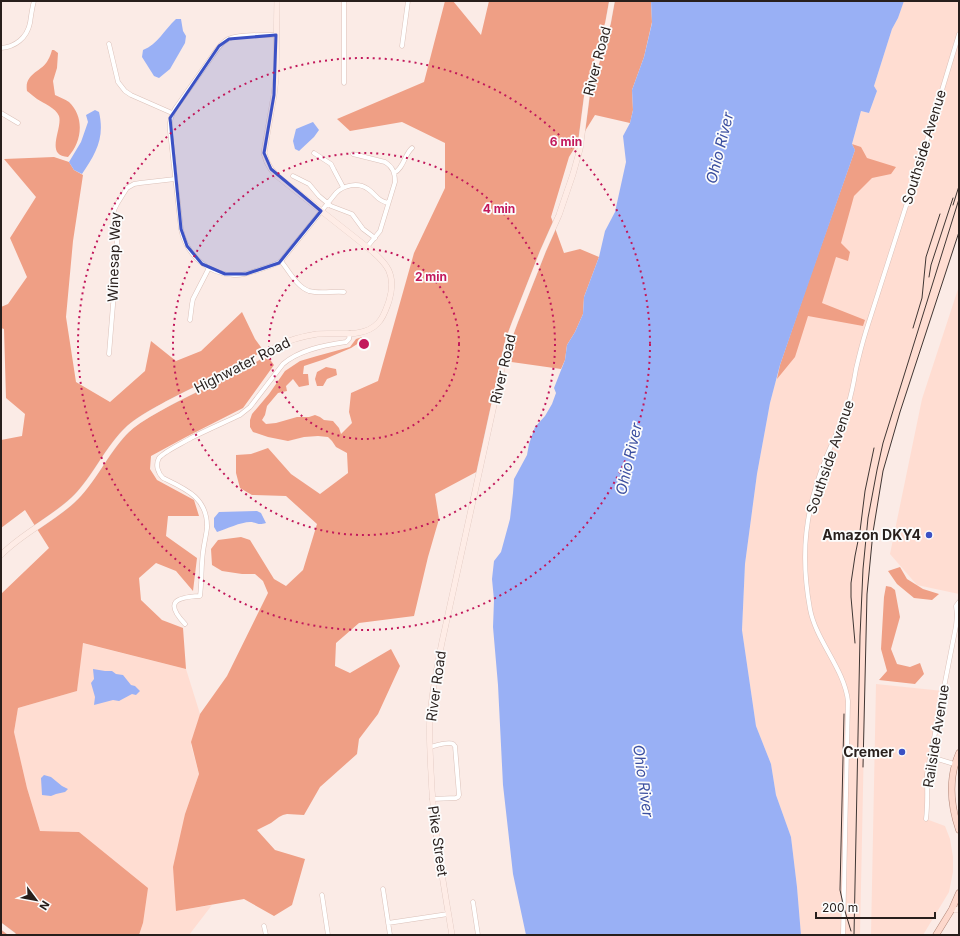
<svg xmlns="http://www.w3.org/2000/svg" width="960" height="936" viewBox="0 0 960 936" font-family="Inter,sans-serif">
  <rect width="100%" height="100%" fill="#fbebe6"/>
  <!-- built -->
  <path fill="#ffddd2" d="M904 1H959V232L900 412 883 471 873 532 867 595 860 935H801L797 887 791 837 776 795 771 764 756 726 742 630 745 564 757 474 770 403 780 365 852 144 861 111 869 113 877 91 874 86 892 29 898 18Z
    M959 286V594L917 585 890 554 922 399Z
    M82 643 186 669 200 714 191 745 199 774 185 814 176 911 212 905 189 935H139L143 923 79 832 40 831 27 788 14 732 18 708 77 691Z
    M876 684 943 691 927 774 926 819 945 826 950 839 953 857V872L949 892 923 935H871Z"/>
  <!-- forest -->
  <path fill="#ef9f85" d="M445 1H453L481 35 489 1H651L652 22 644 57 632 90 633 110 630 123 595 115 569 157 551 217 564 253 580 249 599 257 584 297 583 314 575 332 567 345 565 360 561 369 504 361 480 470 435 494 439 519 428 557 414 616 359 623 336 643 335 666 350 673 391 649 400 666 378 714 359 739 357 754 320 787 304 815 287 814 283 815 279 817 271 823 257 830 275 850 305 859 292 905 274 916 244 899 176 911 173 867 185 814 199 774 191 742 200 714 227 676 268 593 263 581 255 574H242L222 571 212 565 211 549 218 540 241 537 250 540 274 579 286 586 303 570 317 524 286 496 252 495 240 488 236 473V455L251 454 268 448 291 474 320 494 348 473 347 453 336 447 332 441 328 437 318 436 304 437 288 441 268 437 253 432 250 427V420L252 414 269 394 285 371 300 361 317 356 350 347 356 339 362 337V341L351 348 325 359 304 366 303 374H308L309 385 299 387 293 379 286 386 287 391 278 393 267 406 265 415 262 420 266 424 276 423 297 417H309L315 415 320 417 324 420 333 421 339 428 341 434 352 423 349 412 351 393 378 381 414 253 445 188V143L402 122 350 131 337 119 424 82Z
    M52 50H54L58 53 57 68 53 81 55 95C59 97 65 99 69 102 85 117 82 142 68 157 44 156 63 128 59 116 56 108 43 103 37 99 33 96 30 93 27 91 24 73 42 72 48 60 50 57 51 53 52 50Z
    M852 144 861 147 867 158 896 167 891 174 872 178 854 196 841 243 850 252 848 261 836 257 822 303 865 320 863 326 808 316 795 357 777 379 780 365 808 283 855 150Z
    M54 157 69 162 74 170 83 175 73 241 66 317 76 382 110 402 145 371 151 341 176 361 201 351 242 312 255 339 274 365 243 408 186 437 151 456 150 469 157 480 194 500 199 516H168L166 536 197 558 193 591 176 571 156 563 139 578 141 600 162 620 183 628 186 669 83 643 77 691 18 708 14 732 27 788 40 831 79 832 148 888 143 923 139 935H1V594L49 548 25 510 1 528V440L22 436 25 414 6 398 4 329 1 328V307L8 304 27 277 10 238 36 197 4 159Z
    M326 367 336 369 337 375 327 379 323 386H317L315 379 317 372Z
    M900 567 907 579 923 589 939 594 932 600 914 598 897 584 888 571Z
    M886 586 891 587 895 590 900 617 891 649 897 664 910 667 920 663 924 674 915 684 879 680 887 671 881 649 884 597Z"/>
  <!-- water -->
  <path fill="#99b0f5" d="M651 1H904L898 18 892 29 874 86 877 91 869 113 861 111 852 144 855 150 780 365 770 403 757 474 745 564 742 630 756 726 771 764 776 795 791 837 797 887 801 935H526L513 874 503 785 498 685 493 627 494 600 492 579 494 561 501 552 510 519 513 493 514 479 527 455 529 444 535 427 545 416 552 404 556 393 554 388 565 360 567 345 575 332 583 314 584 297 599 257 605 231 615 212 626 162 623 136 630 123 633 110 632 90 644 57 652 23Z
    M176 19H181L183 31 186 36 185 43 170 69 159 78 154 76 142 57 143 50C158 44 164 30 176 19Z
    M95 110 99 112C105 138 96 153 82 174L74 170 69 162 81 142 88 122 86 115Z
    M313 122 319 130 314 137 299 151 295 149 293 141 296 129Z
    M257 511 261 513 266 523C257 526 257 522 250 522 241 522 226 529 217 532L214 527V518L219 512Z
    M93 669 105 671H112L116 674 123 675 131 685 135 686 140 691 136 695 132 694 119 701 113 700 94 705 95 697 91 683 94 679Z
    M44 775 51 777 62 786 68 789 65 792 56 794 51 796 42 795 41 778Z"/>
  <g fill="none" stroke-linecap="round" stroke-linejoin="round">
    <defs>
      <path id="street" d="M276 35C263 35 240 34 228 39 221 43 217 49 213 55L175 109C170 117 169 123 170 131L181 229C186 254 207 274 234 275 243 276 252 272 261 269 268 267 275 265 281 261L336 193C344 185 358 182 368 189 377 195 376 200 388 203
        M109 44 118 82 125 91 131 95 172 113
        M402 46 408 1
        M1 48C15 47 27 38 30 23 31 16 32 8 34 1
        M344 83V1
        M1 113 18 123
        M314 153 331 164 334 170 343 187
        M353 154 385 162C393 167 395 173 395 182L380 231 367 247
        M394 173C404 168 404 155 412 148
        M293 176 309 184 319 196 331 206 352 214 363 229 375 238
        M281 261C289 271 297 287 309 291 320 294 333 291 344 292
        M190 320 192 304 193 299 209 268
        M109 354 117 256V241L114 210 117 204 127 188 134 184 140 183 175 179
        M185 624C164 602 176 597 200 596 202 581 201 567 203 552 204 544 206 536 207 528 208 498 186 489 163 478 158 473 155 465 159 458 165 451 183 443 191 438 207 430 223 423 240 415L250 407 283 364C299 350 324 345 346 342L349 339 350 333
        M430 747C434 746 449 741 453 744 454 744 454 746 455 746L459 795 458 797 456 798 432 799
        M931 757 954 764
        M926 819C928 804 927 789 927 774L956 626 957 615 956 606 959 602
        M383 889 390 935
        M322 895 328 935
        M473 902 478 935
        M388 923 448 914
        M264 926 266 935
        M843 935 848 701C844 668 816 641 810 609 800 554 805 510 826 458 833 440 842 423 848 405 852 393 854 381 856 369 859 356 862 344 866 331L922 156 959 34"/>
      <path id="secondary" d="M1 555C22 533 52 520 73 500 95 480 105 451 127 430 138 419 153 412 167 404 191 391 216 380 240 368 254 361 266 351 280 345 291 339 305 336 317 334 337 332 363 339 378 323 384 317 386 309 389 301 397 274 387 263 367 247L277 176 271 169 267 162 264 153 266 141 274 95 276 78 277 1
        M952 909 959 910
        M1 926 13 935
        M452 935C443 881 433 827 431 772 430 754 429 735 430 717 432 691 437 667 442 642L508 341 515 322 543 251 559 215 573 174 580 149 587 95 608 23 612 1"/>
      <path id="primary" d="M959 753C948 779 950 804 959 830
        M936 935 952 909 959 893"/>
    </defs>
    <!-- street casing -->
    <use href="#street" stroke="#dbc1b9" stroke-width="5"/>
    <!-- secondary casing -->
    <use href="#secondary" stroke="#dbc1b9" stroke-width="6"/>
    <!-- primary casing -->
    <use href="#primary" stroke="#b18678" stroke-width="7"/>
    <!-- street -->
    <use href="#street" stroke="#fff" stroke-width="4"/>
    <!-- secondary -->
    <use href="#secondary" stroke="#feece6" stroke-width="5.5"/>
    <!-- primary -->
    <use href="#primary" stroke="#fdd8cc" stroke-width="6"/>
    <!-- rail -->
    <path stroke="#403633" stroke-width="1" d="M953 205 959 186
      M929 277 931 265 953 198
      M913 328 922 298 926 257 940 214
      M855 643 851 597V583L855 556 860 531 865 491 874 448
      M844 714 840 890 844 908 851 931
      M863 767 867 594 873 532 883 471 900 412 959 232
      M854 935 860 636 863 569 868 518 877 470 883 443 959 199"/>
  </g>
  <!-- marked area -->
  <path fill="#3b51c4" fill-opacity="0.2" stroke="#3b51c4" stroke-width="3" stroke-linejoin="round" d="M276 35 274 95 264 153 271 169 321 211 279 263 246 274H225L202 264 187 246 181 229 170 118 219 46 229 39Z"/>
  <!-- distance rings -->
  <g fill="none" stroke="#c2185b" stroke-width="2" stroke-dasharray="2 4">
    <circle cx="364" cy="344" r="95"/>
    <circle cx="364" cy="344" r="191"/>
    <circle cx="364" cy="344" r="286"/>
  </g>
  <!-- markers -->
  <g fill="#3b51c4" stroke="#fcfcfc" stroke-width="1.5">
    <circle cx="929" cy="535" r="4"/>
    <circle cx="902" cy="752" r="4"/>
  </g>
  <g text-anchor="middle" stroke-width="3.5" stroke-linejoin="round" paint-order="stroke">
    <!-- street labels -->
    <g font-size="14" fill="#281f1c" stroke="#fcfcfc">
      <text transform="translate(597 61) rotate(-75)" y="5">River Road</text>
      <text transform="translate(924 147) rotate(-73)" y="5">Southside Avenue</text>
      <text transform="translate(114 257) rotate(-88)" y="5">Winesap Way</text>
      <text transform="translate(242 365) rotate(-27)" y="5">Highwater Road</text>
      <text transform="translate(503 369) rotate(-77)" y="5">River Road</text>
      <text transform="translate(830 457) rotate(-71)" y="5">Southside Avenue</text>
      <text transform="translate(436 686) rotate(-82)" y="5">River Road</text>
      <text transform="translate(936 736) rotate(-81)" y="5">Railside Avenue</text>
      <text transform="translate(438 841) rotate(82)" y="5">Pike Street</text>
    </g>
    <!-- poi labels -->
    <g font-size="14" font-weight="bold" fill="#281f1c" stroke="#fcfcfc" text-anchor="end">
      <text x="921" y="540">Amazon DKY4</text>
      <text x="894" y="757">Cremer</text>
    </g>
    <!-- water labels -->
    <g font-size="15" font-style="italic" fill="#3b4fa0" stroke="#fcfcfc">
      <text transform="translate(720 148) rotate(-76)" y="5">Ohio River</text>
      <text transform="translate(629 459) rotate(-77)" y="5">Ohio River</text>
      <text transform="translate(643 781) rotate(82)" y="5">Ohio River</text>
    </g>
  </g>
  <circle cx="364" cy="344" r="6" fill="#c2185b" stroke="#fcfcfc" stroke-width="2"/>
  <g font-size="12" text-anchor="middle" font-weight="bold" fill="#c2185b" stroke="#fcfcfc" stroke-width="3.5" stroke-linejoin="round" paint-order="stroke">
    <text x="566" y="146">6 min</text>
    <text x="499" y="213">4 min</text>
    <text x="431" y="281">2 min</text>
  </g>
  <!-- border -->
  <rect width="960" height="936" fill="none" stroke="#281f1c" stroke-width="4"/>
  <!-- north arrow -->
  <g transform="translate(36 900) rotate(122)" stroke="#fcfcfc" stroke-width="3" paint-order="stroke">
  <path d="M0-3L7 15L0 10L-7 15Z" fill="#281f1c"/>
  <text y="-6" font-size="11" font-weight="bold" text-anchor="middle" fill="#281f1c">N</text>
  </g>
  <!-- scale -->
  <path d="M816 912v6h119v-6" fill="none" stroke="#281f1c" stroke-width="2"/>
  <text x="822" y="912" font-size="12" fill="#281f1c" stroke="#fcfcfc" stroke-width="3" paint-order="stroke">200 m</text>
</svg>
